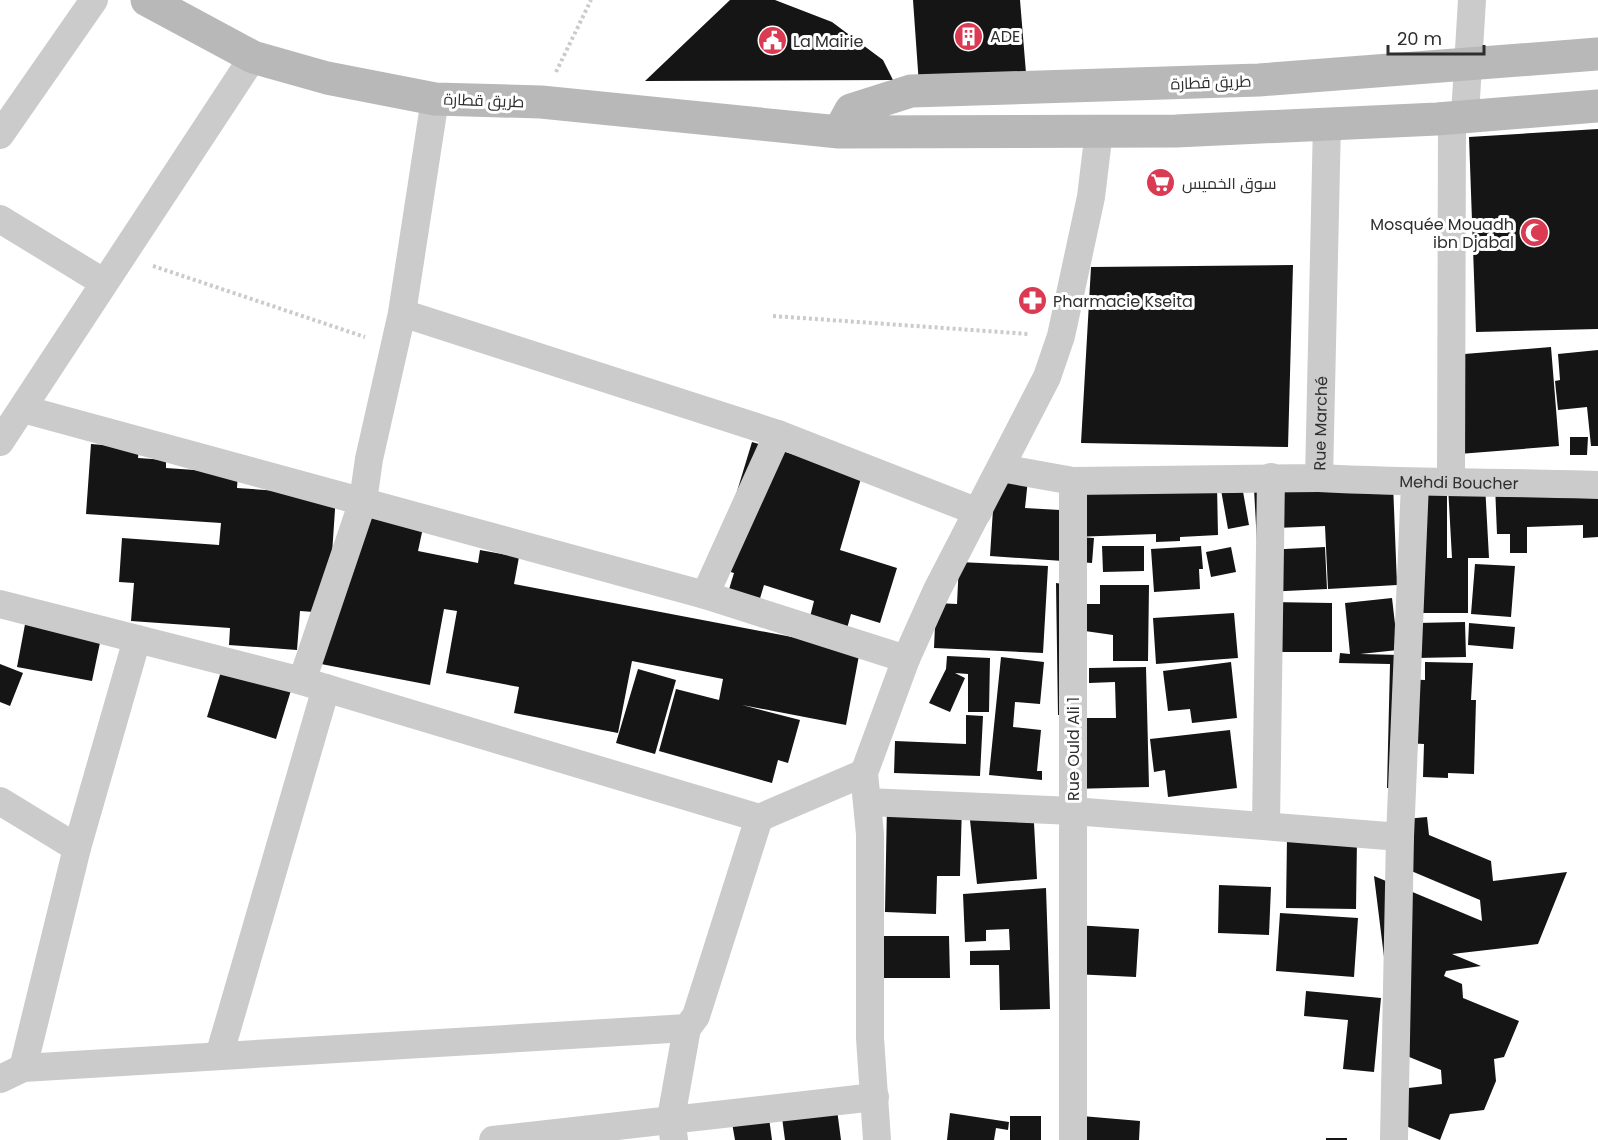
<svg xmlns="http://www.w3.org/2000/svg" width="1598" height="1140" viewBox="0 0 1598 1140" font-family="Poppins,Cairo,sans-serif">
  <rect width="100%" height="100%" fill="#fff"/>
  <!-- building -->
  <path fill="#151515" d="M730 0H775L832 22 883 60 893 80 645 81Z
    M913 0H1020L1026 73 919 85Z
    M1598 129V329L1476 332 1469 137Z
    M1293 265 1288 447 1081 443 1091 267Z
    M1551 347 1559 446 1459 454 1452 355Z
    M1598 350V446H1591L1587 407 1558 410 1555 381 1560 380 1558 354Z
    M1570 437H1588L1587 455H1570Z
    M752 442 862 475 840 550 897 568 880 623 851 614 846 632 809 621 814 601 764 585 758 605 727 596 734 573 714 567Z
    M91 444 139 448 138 458 166 460V468L238 473 237 488 336 495 328 613 300 611 297 650 229 645 230 628 131 621 134 583 119 582 122 538 219 545 221 523 86 514Z
    M995 478 1028 479 1025 508 1060 510 1059 536 1094 538 1092 563 990 556Z
    M1393 483 1397 585 1328 589 1325 526 1276 528 1257 543 1254 489Z
    M1598 483V537L1583 538V525L1527 527V553H1510V534H1497L1495 485Z
    M1485 484 1489 558H1468V613H1416L1405 485H1447V558H1452L1448 486Z
    M1217 485 1218 535 1180 537V541L1156 542V534L1073 537 1072 491Z
    M1242 486 1249 525 1228 529 1221 490Z
    M353 510 424 523 418 551 478 563 480 550 519 557 514 584 860 650 846 725 742 705 800 720 788 763 778 760 772 783 659 751 676 689 719 700 723 679 632 661 618 733 514 713 519 687 446 673 457 611 444 609 430 685 321 664Z
    M1102 546H1144V571L1103 572Z
    M1201 546 1203 569H1199L1200 589 1154 592 1151 549Z
    M1231 547 1236 572 1211 577 1206 552Z
    M1325 547 1327 589 1265 592 1264 550Z
    M959 562 1048 566 1043 653 934 648 936 603 957 604Z
    M1475 564 1515 566 1511 617 1471 614Z
    M1056 583 1075 586V604H1100V585H1149L1148 661H1113V635L1078 630 1079 714 1058 715Z
    M1392 598 1398 650 1360 654 1399 655V679L1425 680V662L1473 663 1471 700H1476L1474 774 1448 773V778L1423 777 1424 744 1405 743 1404 788H1387L1390 664 1339 663 1340 653 1350 654 1345 603Z
    M1267 602 1332 603V652H1267Z
    M1234 613 1238 658 1156 664 1153 618Z
    M26 619 102 633 92 681 17 667Z
    M1465 622 1466 657 1416 658V623Z
    M1469 623 1515 627 1513 649 1468 645Z
    M947 656 990 658 989 712H968V674L955 673 965 678 950 712 929 703 946 669Z
    M1001 657 1044 662 1040 704 1015 702 1013 727 1041 730 1037 771H1042V780L989 775Z
    M1231 662 1237 718 1192 723 1190 709 1168 711 1163 671Z
    M0 664 23 673 10 706 0 702Z
    M223 665 292 687 276 739 207 717Z
    M1146 667 1149 787 1071 789 1069 718H1116L1115 682 1089 683V668Z
    M638 669 676 680 655 754 616 743Z
    M966 715 983 716 980 776 894 773 895 741 966 744Z
    M1230 730 1237 788 1168 797 1165 770 1154 772 1150 739Z
    M887 804 962 805 960 876H937L936 914 885 912Z
    M969 811 1034 823 1037 879 977 884Z
    M1427 817 1429 835 1491 861 1493 881 1567 872 1538 944 1452 954 1481 966 1446 971 1444 976 1462 984 1463 998 1519 1021 1504 1057 1494 1059 1496 1081 1484 1110 1450 1114 1440 1140 1396 1122 1392 1090 1442 1084 1441 1070 1397 1052 1396 1054 1374 876 1482 921 1480 900 1397 865 1405 819Z
    M1287 837 1357 838 1356 909 1286 908Z
    M1219 885 1271 887 1269 935 1218 933Z
    M1046 888 1050 1009 1000 1010 999 965H970V951L1010 950 1009 929 986 930V941L965 942 963 894Z
    M1280 913 1358 918 1354 977 1276 971Z
    M1075 925 1139 929 1136 977 1073 974Z
    M877 936H949L950 978H877Z
    M1306 991 1381 998 1374 1072 1343 1069 1348 1020 1304 1016Z
    M836 1102 841 1140H785L781 1110Z
    M950 1113 1009 1122 1008 1130 996 1128 994 1140H947Z
    M1070 1115 1140 1121 1139 1140H1069Z
    M1010 1116H1041V1140H1010Z
    M769 1118 772 1140H735L732 1123Z
    M1326 1138H1347V1140H1326Z"/>
  <g fill="none" stroke-linecap="round" stroke-linejoin="round">
    <!-- path -->
    <path stroke="#cbcbcb" stroke-width="4" stroke-dasharray="3 3" stroke-linecap="butt" d="M556 72 591 0
      M153 266 365 337
      M773 316 1029 334"/>
    <!-- minor -->
    <g stroke="#cbcbcb" stroke-width="28">
      <path d="M1465 115 1472 0"/>
      <path d="M0 135 94 0"/>
      <path d="M0 219 103 282"/>
      <path d="M402 313 778 434 978 512"/>
      <path d="M23 409 705 595 906 659"/>
      <path d="M0 442 253 57"/>
      <path id="s1" d="M1001 468 1073 481 1319 478 1327 123"/>
      <path id="s2" d="M1319 478C1412 483 1505 482 1598 485"/>
      <path d="M1451 481 1452 117"/>
      <path d="M705 595 778 434"/>
      <path d="M0 604 302 681 759 818 696 1016 687 1028 23 1068 0 1079"/>
      <path d="M302 681 363 501 369 459 402 313 435 99"/>
      <path d="M0 801 77 848 23 1068"/>
      <path d="M867 802 1073 811V481"/>
      <path d="M759 818 864 773"/>
      <path d="M1266 825 1271 477"/>
      <path d="M77 848 137 639"/>
      <path d="M219 1056 326 688"/>
      <path d="M493 1140 875 1097"/>
      <path d="M674 1140 671 1118 687 1028"/>
      <path d="M877 1140 870 1038V834L864 773 906 659 937 590 1047 377 1061 336 1091 197 1099 131"/>
      <path d="M1073 1140V811L1400 837"/>
      <path d="M1394 1140 1400 837 1415 483"/>
    </g>
    <!-- secondary -->
    <path stroke="#b8b8b8" stroke-width="33" d="M147 0 253 57 327 78 435 99 541 102 839 132 1176 131 1437 119 1598 106
      M839 132 851 110 911 91 1259 80 1598 54"/>
  </g>
  <!-- icons -->
  <defs>
    <symbol id="building-disc" viewBox="-11 -11 22 22"><circle r="9.5" fill="#db3b52" stroke="#fff"/><path d="M-4-6H4V6H1V3H-1V6H-4ZM-2.5-4.3h1.7v1.8h-1.7ZM.8-4.3h1.7v1.8H.8ZM-2.5-1h1.7V.8h-1.7ZM.8-1h1.7V.8H.8Z" fill="#fff"/></symbol>
    <symbol id="civic-disc" viewBox="-11 -11 22 22"><circle r="9.5" fill="#db3b52" stroke="#fff"/><path d="M-.6-6.5H3V-4.5H.6V-3L4-1V1h2V6H-6V1h2V-1L-.6-3ZM-1.2 2.5V6h2.4V2.5Z" fill="#fff"/></symbol>
    <symbol id="supermarket-disc" viewBox="-11 -11 22 22"><circle r="9.5" fill="#db3b52" stroke="#fff"/><path d="M-6-5.5h2.5l.6 2H6L4.5 2H-2.5L-4.4-4H-6ZM-1.5 3.2a1.3 1.3 0 1 0 .1 0ZM3 3.2a1.3 1.3 0 1 0 .1 0Z" fill="#fff"/></symbol>
    <symbol id="mosque-disc" viewBox="-11 -11 22 22"><circle r="9.5" fill="#db3b52" stroke="#fff"/><path d="M3.5-4.9A6 6 0 1 0 3.5 4.9A5 5 0 1 1 3.5-4.9Z" fill="#fff"/></symbol>
    <symbol id="pharmacy-disc" viewBox="-11 -11 22 22"><circle r="9.5" fill="#db3b52" stroke="#fff"/><path d="M-2-6h4v4h4v4h-4v4h-4v-4h-4v-4h4Z" fill="#fff"/></symbol>
  </defs>
  <g fill-rule="evenodd">
    <use href="#building-disc" x="952" y="20" width="33" height="33"/>
    <use href="#civic-disc" x="756" y="24" width="33" height="33"/>
    <use href="#supermarket-disc" x="1144" y="166" width="33" height="33"/>
    <use href="#mosque-disc" x="1518" y="216" width="33" height="33"/>
    <use href="#pharmacy-disc" x="1016" y="284" width="33" height="33"/>
  </g>
  <g text-anchor="middle" stroke-width="6" stroke-linejoin="round" paint-order="stroke">
    <!-- poi labels -->
    <g font-size="16" fill="#2e2e2e" stroke="#fff" text-anchor="start">
      <text x="990" y="42">ADE</text>
      <text x="793" y="47">La Mairie</text>
      <text x="1182" y="189">سوق الخميس</text>
      <text x="1514" y="230" text-anchor="end">Mosquée Mouadh<tspan x="1514" dy="18">ibn Djabal</tspan></text>
      <text x="1053" y="307">Pharmacie Kseita</text>
    </g>
    <!-- street labels -->
    <g font-size="16" fill="#2e2e2e" stroke="#fff">
      <text transform="translate(1211 82) rotate(-2)" y="6">طريق قطارة</text>
      <text transform="translate(484 100) rotate(2)" y="6">طريق قطارة</text>
      <text dy="6" stroke="none"><textPath href="#s1" startOffset="374">Rue Marché</textPath></text>
      <text dy="6" stroke="none"><textPath href="#s2" startOffset="140">Mehdi Boucher</textPath></text>
      <text transform="translate(1073 749) rotate(-90)" y="6">Rue Ould Ali 1</text>
    </g>
  </g>
  <!-- scale -->
  <path d="M1388 45v9h96v-9" fill="none" stroke="#2e2e2e" stroke-width="3"/>
  <text x="1397" y="45" font-size="18" fill="#2e2e2e" stroke="#ffffff" stroke-width="4.5" paint-order="stroke">20 m</text>
</svg>
